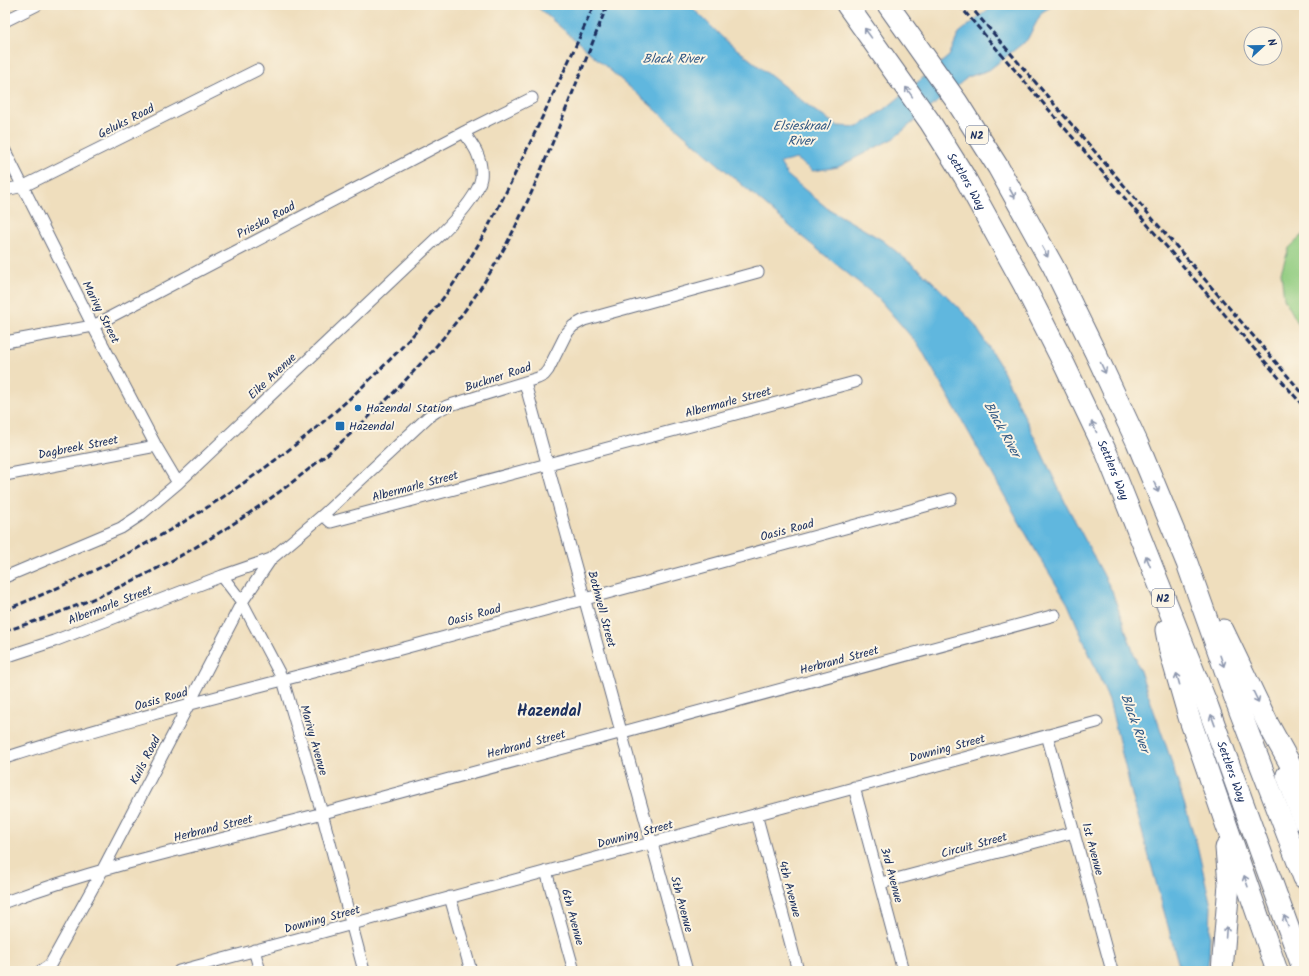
<svg xmlns="http://www.w3.org/2000/svg" width="1309" height="976" viewBox="0 0 1309 976" font-family="Kalam,sans-serif">
  <rect width="100%" height="100%" fill="#fcf5e5"/>
  <filter id="ink" filterUnits="userSpaceOnUse"><feTurbulence type="fractalNoise" baseFrequency=".025" numOctaves="2"/><feDisplacementMap in="SourceGraphic" scale="8" xChannelSelector="R" yChannelSelector="G"/><feConvolveMatrix kernelMatrix="1 2 1 2 8 2 1 2 1" color-interpolation-filters="sRGB"/></filter>
  <filter id="wash" filterUnits="userSpaceOnUse"><feTurbulence type="fractalNoise" baseFrequency=".012" numOctaves="4" result="noise"/><feDisplacementMap in="SourceGraphic" scale="16" xChannelSelector="R" yChannelSelector="G"/><feGaussianBlur stdDeviation="0.9" result="paint"/><feColorMatrix in="noise" values="0 0 0 0 0 0 0 0 0 0 0 0 0 0 0 0 0 1.4 0 .05"/><feComposite in="paint" operator="in"/></filter>
  <g filter="url(#wash)">
    <rect width="100%" height="100%" fill="#efdebd"/>
    <!-- green -->
    <path fill="#91cc80" stroke="#567e6f" d="M1304 234V334L1284 298 1281 272 1289 248Z"/>
    <!-- water -->
    <path fill="#61b7de" stroke="#3e739e" d="M535 5H690L723 38 815 111 838 126 858 127 890 105 949 56 959 33 991 7H1007L1012 5H1054L1042 12 1027 40 989 70 968 77 894 138 838 167 813 171 796 159 780 163 787 175 827 208 882 240 930 279 973 322 1001 367 1065 502 1112 591 1168 751 1197 845 1211 906 1209 957 1207 971H1179V966L1132 795 1109 700 1068 604 1034 548 955 408 920 347 878 298 801 236Z"/>
  </g>
  <g filter="url(#ink)">
    <g fill="none" stroke-linecap="round" stroke-linejoin="round">
      <defs>
        <path id="street" d="M5 21 37 5
          M5 151 93 326 156 446 178 483
          M5 190 24 186 257 70
          M5 342 93 326 464 132 532 98
          M525 383 687 971
          M5 475 156 446
          M323 515 331 522 855 382
          M222 576 242 602 283 680 322 813 364 971
          M5 577 121 528 139 516 178 483 442 233C455 220 478 196 481 178 482 170 480 160 477 153 474 146 468 139 464 132
          M5 657 54 641 222 576 271 559 323 515 428 417 437 411 447 406 538 378 544 375 548 370 566 334 573 326 584 320 758 272
          M1047 735 1112 971
          M5 758C125 719 249 689 371 657 564 605 758 552 951 499
          M854 787 903 971
          M756 814 798 971
          M546 871 574 971
          M881 883 1074 832
          M450 897 471 971
          M5 902C118 860 237 837 353 805 587 741 821 678 1055 615
          M254 950 260 971
          M41 971 50 965 103 869 242 602 271 559
          M179 971 1097 722"/>
        <g id="highway">
          <path id="s1" d="M847 5 930 122 964 176 1024 285 1065 366 1107 454 1208 707 1304 971"/>
          <path d="M888 5 957 102 998 167 1053 266 1095 352 1137 442 1187 563 1236 701 1304 878"/>
          <path d="M1166 630 1170 651 1189 717 1277 971"/>
          <path d="M1223 630 1268 724 1304 789"/>
          <path d="M1287 775 1304 821"/>
          <path d="M1222 971 1229 884 1226 848"/>
        </g>
      </defs>
      <!-- street casing -->
      <use href="#street" stroke="#656c7f" stroke-width="13"/>
      <!-- highway casing -->
      <use href="#highway" stroke="#656c7f" stroke-width="23"/>
      <!-- street -->
      <use href="#street" stroke="#fff" stroke-width="11"/>
      <!-- highway -->
      <use href="#highway" stroke="#fff" stroke-width="21"/>
      <!-- rail -->
      <path stroke="#1b2f5e" stroke-width="3" stroke-dasharray="6 3" stroke-linecap="butt" d="M959 5 1304 407
        M969 5 1304 395
        M5 610C136 558 258 485 361 388 396 355 429 320 456 280 486 236 508 188 531 141 552 96 574 51 594 5
        M5 631C155 585 291 499 400 386 432 352 464 316 488 276 518 228 539 176 560 124 576 84 592 45 607 5"/>
    </g>
    <!-- one-way arrows -->
    <defs><path id="oneway-shaft" d="M-6 0H5M1.5-3L5.5 0L1.5 3" fill="none" stroke-width="1.6" stroke-linecap="round" stroke-linejoin="round"/></defs>
    <g stroke="#8d97ae">
      <use href="#oneway-shaft" transform="translate(868 33) rotate(-126)"/>
      <use href="#oneway-shaft" transform="translate(909 92) rotate(-125)"/>
      <use href="#oneway-shaft" transform="translate(1012 193) rotate(61)"/>
      <use href="#oneway-shaft" transform="translate(1045 252) rotate(61)"/>
      <use href="#oneway-shaft" transform="translate(1103 368) rotate(65)"/>
      <use href="#oneway-shaft" transform="translate(1094 427) rotate(-115)"/>
      <use href="#oneway-shaft" transform="translate(1156 487) rotate(68)"/>
      <use href="#oneway-shaft" transform="translate(1148 561) rotate(-112)"/>
      <use href="#oneway-shaft" transform="translate(1222 661) rotate(71)"/>
      <use href="#oneway-shaft" transform="translate(1178 679) rotate(-106)"/>
      <use href="#oneway-shaft" transform="translate(1256 697) rotate(64)"/>
      <use href="#oneway-shaft" transform="translate(1213 720) rotate(-110)"/>
      <use href="#oneway-shaft" transform="translate(1246 881) rotate(-109)"/>
      <use href="#oneway-shaft" transform="translate(1286 921) rotate(-110)"/>
      <use href="#oneway-shaft" transform="translate(1226 932) rotate(-86)"/>
    </g>
  </g>
  <!-- markers -->
  <g fill="#1f6fb2" stroke="#fcf5e5" stroke-width="1.5">
    <circle cx="358" cy="408" r="4"/>
    <rect x="335" y="421" width="10" height="10" rx="2"/>
  </g>
  <g text-anchor="middle" stroke-width="4" stroke-linejoin="round" paint-order="stroke">
    <!-- shield labels -->
    <g fill="#fcf5e5" stroke="#5e6a86" stroke-width="1">
      <rect x="966" y="126" width="22" height="18" rx="3"/>
      <rect x="1152" y="589" width="22" height="18" rx="3"/>
    </g>
    <g font-size="11" font-weight="bold" fill="#1b2f5e">
      <text x="977" y="139">N2</text>
      <text x="1163" y="602">N2</text>
    </g>
    <!-- street labels -->
    <g font-size="12" fill="#1b2f5e" stroke="#fcf5e5">
      <text transform="translate(126 121) rotate(-27)" y="4">Geluks Road</text>
      <text dy="4" stroke="none"><textPath href="#s1" startOffset="213">Settlers Way</textPath></text>
      <text transform="translate(266 220) rotate(-28)" y="4">Prieska Road</text>
      <text transform="translate(101 312) rotate(63)" y="4">Marivy Street</text>
      <text transform="translate(272 376) rotate(-43)" y="4">Eike Avenue</text>
      <text transform="translate(498 377) rotate(-18)" y="4">Buckner Road</text>
      <text transform="translate(728 402) rotate(-15)" y="4">Albermarle Street</text>
      <text transform="translate(78 447) rotate(-11)" y="4">Dagbreek Street</text>
      <text dy="4" stroke="none"><textPath href="#s1" startOffset="537">Settlers Way</textPath></text>
      <text transform="translate(415 486) rotate(-15)" y="4">Albermarle Street</text>
      <text transform="translate(787 530) rotate(-15)" y="4">Oasis Road</text>
      <text transform="translate(110 605) rotate(-21)" y="4">Albermarle Street</text>
      <text transform="translate(602 609) rotate(75)" y="4">Bothwell Street</text>
      <text transform="translate(474 615) rotate(-15)" y="4">Oasis Road</text>
      <text transform="translate(839 660) rotate(-15)" y="4">Herbrand Street</text>
      <text transform="translate(161 699) rotate(-16)" y="4">Oasis Road</text>
      <text transform="translate(314 740) rotate(74)" y="4">Marivy Avenue</text>
      <text transform="translate(526 744) rotate(-15)" y="4">Herbrand Street</text>
      <text transform="translate(947 748) rotate(-15)" y="4">Downing Street</text>
      <text transform="translate(145 760) rotate(-63)" y="4">Kuils Road</text>
      <text dy="4" stroke="none"><textPath href="#s1" startOffset="861">Settlers Way</textPath></text>
      <text transform="translate(213 828) rotate(-14)" y="4">Herbrand Street</text>
      <text transform="translate(635 834) rotate(-15)" y="4">Downing Street</text>
      <text transform="translate(974 845) rotate(-15)" y="4">Circuit Street</text>
      <text transform="translate(1093 849) rotate(75)" y="4">1st Avenue</text>
      <text transform="translate(892 875) rotate(75)" y="4">3rd Avenue</text>
      <text transform="translate(790 889) rotate(75)" y="4">4th Avenue</text>
      <text transform="translate(682 904) rotate(75)" y="4">5th Avenue</text>
      <text transform="translate(573 917) rotate(75)" y="4">6th Avenue</text>
      <text transform="translate(322 919) rotate(-15)" y="4">Downing Street</text>
    </g>
    <!-- poi labels -->
    <g font-size="12" fill="#1b2f5e" stroke="#fcf5e5" text-anchor="start">
      <text x="366" y="412">Hazendal Station</text>
      <text x="349" y="430">Hazendal</text>
    </g>
    <!-- water labels -->
    <g font-size="13" font-style="italic" fill="#305884" stroke="#fcf5e5">
      <text x="673" y="63">Black River</text>
      <text x="801" y="130">Elsieskraal<tspan x="801" dy="15">River</tspan></text>
      <text transform="translate(1003 429) rotate(61)" y="5">Black River</text>
      <text transform="translate(1136 723) rotate(70)" y="5">Black River</text>
    </g>
    <!-- district labels -->
    <g font-size="16" font-weight="bold" fill="#1b2f5e" stroke="#fcf5e5">
      <text x="549" y="716">Hazendal</text>
    </g>
  </g>
  <!-- margin -->
  <rect width="1309" height="976" fill="none" stroke="#fcf5e5" stroke-width="20"/>
  <!-- north arrow -->
  <g transform="translate(1263 46) rotate(68)"><circle r="19" fill="#fcf5e5" stroke="#a2a6af"/>
  <path d="M0-3L7 15L0 10L-7 15Z" fill="#1f6fb2"/>
  <text y="-6" font-size="11" font-weight="bold" text-anchor="middle" fill="#1b2f5e">N</text>
  </g>
</svg>
